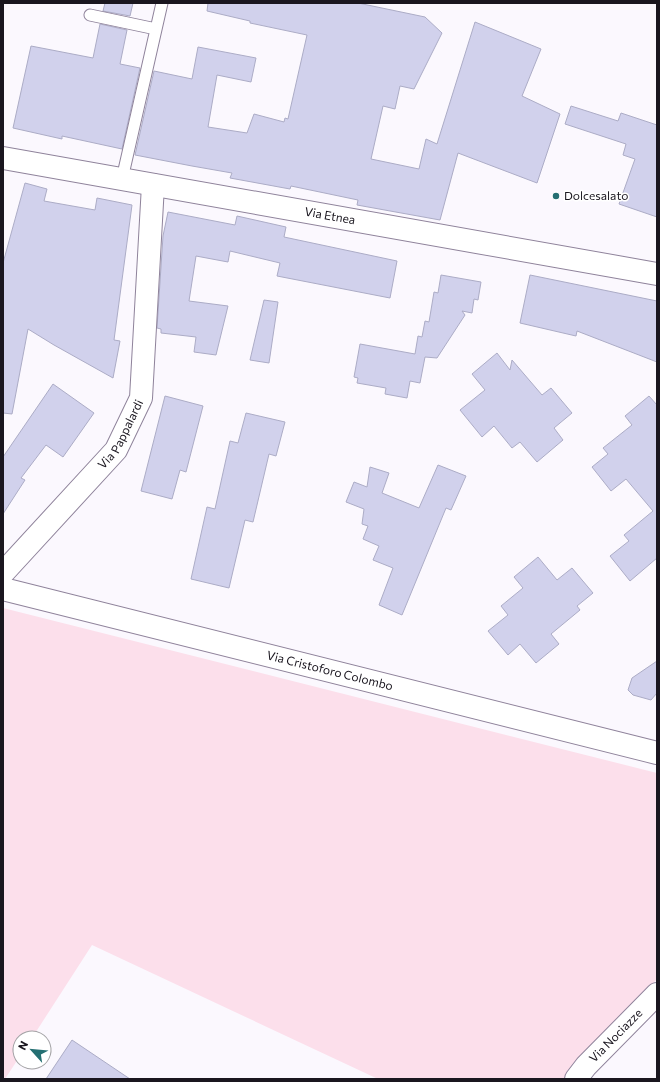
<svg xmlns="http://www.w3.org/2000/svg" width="660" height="1082" viewBox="0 0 660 1082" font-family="Commissioner,sans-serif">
  <rect width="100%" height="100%" fill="#fbf8fe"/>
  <!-- green -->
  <path fill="#fcdfeb" d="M3 608 657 773V979L584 1056 564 1079H378L92 945 32 1038H20V1056L5 1079H3Z"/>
  <!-- building -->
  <path fill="#d1d1ec" stroke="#acacc6" d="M105 3H133L130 16 103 11Z
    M208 3H358L425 17 442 33 414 89 400 86 395 109 383 106 371 159 419 169 426 139 437 144 475 22 541 49 522 96 560 114 537 183 458 153 440 220 357 205 358 200 291 186 290 189 230 178 232 173 192 166 135 155 154 71 192 79 198 47 256 58 251 82 217 75 208 127 247 133 254 114 284 122 285 118 288 119 307 35 250 23V21L207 11Z
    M100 24 127 30 120 64 140 68 122 149 62 136V139L13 128 31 46 93 58Z
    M571 106 618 121 621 113 657 125V217L619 204 635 159 623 155 626 144 565 124Z
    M25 183 47 189 44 201 95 210 97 198 132 205 114 340 120 341 113 378 54 345 28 329 12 414 3 413V263Z
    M168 212 235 225 237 216 286 227 284 237 397 261 390 298 277 276 280 263 230 251 228 262 196 256 189 301 228 306 216 355 194 352 196 337 161 333V329L157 328 163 236Z
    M441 275 481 282 478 300 474 299 472 313 462 311 465 315 437 358 425 357 420 383 410 381 407 398 385 394 386 388 357 383 358 378 354 377 360 344 415 354 418 336 422 337 425 321 429 322 434 292 438 293Z
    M530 275 657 301V362L577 331 576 336 520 323Z
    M264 300 278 302 269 363 250 360Z
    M497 353 510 370 512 360 542 395 551 388 572 413 554 428 563 440 537 462 520 442 512 448 494 426 482 437 460 410 485 390 472 374Z
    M53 384 94 413 63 457 46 445 21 478 25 480 3 514V457Z
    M165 396 203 406 186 472 180 470 172 499 141 491Z
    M649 396 657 405V558L630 581 610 556 629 541 624 535 653 511 626 479 611 491 592 467 608 454 603 448 632 425 625 416Z
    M246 413 285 422 276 456 269 454 253 522 245 520 229 588 191 579 207 507 215 509 230 441 238 443Z
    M438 465 466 476 451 510 446 508 402 615 379 605 393 568 373 560 379 546 363 539 368 526 362 524 364 509 346 502 354 482 367 487 370 467 389 473 382 493 419 508Z
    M538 557 557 580 572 568 593 593 577 606 580 610 551 634 559 644 536 663 520 644 508 655 488 631 508 615 501 606 523 588 514 577Z
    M657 661V693L651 700 633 695 628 690 632 678Z
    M72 1040 130 1079H46Z"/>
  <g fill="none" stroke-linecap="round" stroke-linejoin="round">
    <defs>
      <path id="service" d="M90 15 156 29
        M122 179 162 3"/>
      <g id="minor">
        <path id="s1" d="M3 573 116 450 141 398 153 185"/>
        <path id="s2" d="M3 589 657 753"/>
      </g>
      <g id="tertiary">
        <path id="s3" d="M576 1079 586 1066 657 994"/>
      </g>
      <g id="secondary">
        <path id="s4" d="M3 158 657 274"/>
      </g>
    </defs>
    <!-- service casing -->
    <use href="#service" stroke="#8f839b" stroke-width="13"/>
    <!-- minor casing -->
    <use href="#minor" stroke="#8f839b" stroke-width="24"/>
    <!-- tertiary casing -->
    <use href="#tertiary" stroke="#8f839b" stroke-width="24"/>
    <!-- secondary casing -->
    <use href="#secondary" stroke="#8f839b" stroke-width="24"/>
    <!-- service -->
    <use href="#service" stroke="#fff" stroke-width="11"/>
    <!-- minor -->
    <use href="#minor" stroke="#fff" stroke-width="22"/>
    <!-- tertiary -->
    <use href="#tertiary" stroke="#fff" stroke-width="22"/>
    <!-- secondary -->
    <use href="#secondary" stroke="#fff" stroke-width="22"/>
  </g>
  <!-- markers -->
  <circle fill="#246f72" stroke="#fff" stroke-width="1.5" cx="556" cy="196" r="4"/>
  <g text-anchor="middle" stroke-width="3" stroke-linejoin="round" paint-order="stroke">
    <!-- poi labels -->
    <g font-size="12" fill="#1a161f" stroke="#fff" text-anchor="start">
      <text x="564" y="200">Dolcesalato</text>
    </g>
    <!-- street labels -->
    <g font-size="12" fill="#1a161f" stroke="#fff">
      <text dy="4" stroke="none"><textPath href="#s4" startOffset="332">Via Etnea</textPath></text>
      <text dy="4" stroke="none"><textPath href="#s1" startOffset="183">Via Pappalardi</textPath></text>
      <text dy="4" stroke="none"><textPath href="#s2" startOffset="337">Via Cristoforo Colombo</textPath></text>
      <text dy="4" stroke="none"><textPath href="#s3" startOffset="59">Via Nociazze</textPath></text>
    </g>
  </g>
  <!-- border -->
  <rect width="660" height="1082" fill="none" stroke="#1a161f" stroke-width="8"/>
  <!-- north arrow -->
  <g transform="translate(32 1050) rotate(297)"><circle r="19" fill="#ffffff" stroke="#a3a2a5"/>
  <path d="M0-3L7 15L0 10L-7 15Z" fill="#246f72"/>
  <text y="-6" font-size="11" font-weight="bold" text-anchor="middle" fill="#1a161f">N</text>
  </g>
</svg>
